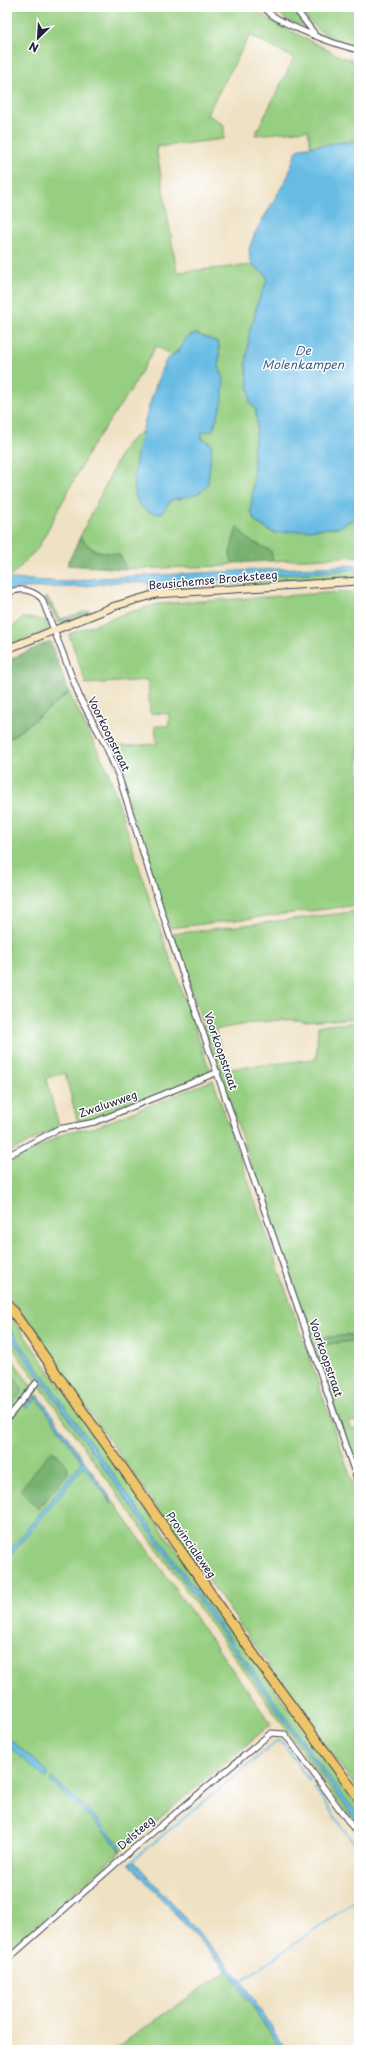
<svg xmlns="http://www.w3.org/2000/svg" width="366" height="2057" viewBox="0 0 366 2057" font-family="'Playpen Sans',sans-serif">
  <rect width="100%" height="100%" fill="#fff"/>
  <filter id="ink" filterUnits="userSpaceOnUse"><feTurbulence type="fractalNoise" baseFrequency=".025" numOctaves="2"/><feDisplacementMap in="SourceGraphic" scale="8" xChannelSelector="R" yChannelSelector="G"/><feConvolveMatrix kernelMatrix="1 2 1 2 8 2 1 2 1" color-interpolation-filters="sRGB"/></filter>
  <filter id="wash" filterUnits="userSpaceOnUse"><feTurbulence type="fractalNoise" baseFrequency=".012" numOctaves="4" result="noise"/><feDisplacementMap in="SourceGraphic" scale="16" xChannelSelector="R" yChannelSelector="G"/><feGaussianBlur stdDeviation="0.9" result="paint"/><feColorMatrix in="noise" values="0 0 0 0 0 0 0 0 0 0 0 0 0 0 0 0 0 1.4 0 .05"/><feComposite in="paint" operator="in"/></filter>
  <g filter="url(#wash)">
    <rect width="100%" height="100%" fill="#efe1c3"/>
    <!-- green -->
    <path fill="#96cf81" stroke="#5c785e" d="M7 7H259V13L270 20 341 57 359 61V140L311 147 308 130 255 135 294 58 250 35 207 114 224 125V139L156 147 177 272 253 265 266 275 267 281 257 304 254 319 250 328 246 364 251 403 256 410 257 430 253 452 254 472 251 512 256 522 268 530 275 533 340 527 351 520 359 517V556L273 561 271 551 247 539 238 527 230 554 233 563 225 566 126 569 122 558C104 550 94 554 80 537L121 453 129 442 143 430C138 454 131 476 137 500L168 504 171 500 181 499 210 442 202 439V432L214 428 224 379 219 367V345L218 342 196 334 172 355 156 346 132 388 91 448 38 548 7 581Z
      M272 7H292L308 28 287 20Z
      M298 7H359V48C327 38 318 34 298 7Z
      M359 569V577L163 589 149 593 148 583Z
      M358 591 359 905 170 928 109 747 157 744 155 726H169V714L150 713 148 680 86 684 69 634 130 612 158 604Z
      M23 618H34L50 623 49 629 7 647V632Z
      M69 693 108 771 152 907 211 1074 109 1115 78 1123 65 1073 46 1078 59 1126 9 1153H7V741Z
      M359 911V1018L306 1022C292 1015 232 1026 215 1030L229 1069 316 1059 318 1026 359 1022V1334L320 1338 322 1345 359 1340V1421L349 1422 351 1429 359 1428V1478L172 934Z
      M213 1080 359 1501V1792L26 1323 7 1291V1164L67 1132 96 1127Z
      M7 1311 359 1808V1820L7 1325Z
      M7 1332 359 1825V1831L7 1340Z
      M7 1352 271 1724 121 1851 7 1952Z
      M228 1970 238 1981 283 2050H113Z"/>
    <!-- forest -->
    <path fill="#78b26f" stroke="#4d6a55" d="M237 526 247 539 271 551 273 561 233 563 230 554Z
      M80 537 90 548 99 552 119 554 126 569 67 565Z
      M47 597 61 619 90 610 91 614 63 624 59 623 44 599Z
      M50 641 69 693 7 741V661Z
      M359 1334V1340L322 1345 319 1338Z
      M9 1370 23 1390 7 1411V1371Z
      M51 1451C59 1454 69 1465 68 1473L38 1509 20 1490Z"/>
    <!-- water -->
    <path fill="#68bce4" stroke="#456f90" d="M359 140V517L351 520 340 527 275 533 268 530 256 522 251 512 254 472 253 452 257 430 256 410 250 402 246 364 250 328 254 319 257 304 267 281 266 275 253 265 250 259 249 249 255 233 288 176 296 152 300 148Z
      M196 334 217 342 219 345V367L224 379 222 404 212 431 202 432 201 434 202 439 212 445 208 483C201 498 184 496 171 500L162 513C145 515 135 503 134 486 131 461 154 385 165 362 168 357 173 356 177 352 182 348 184 342 187 337Z
      M359 565V569L201 581 148 583 117 582 79 587 18 588 7 592V581L12 579 69 582 99 578Z
      M7 1325 322 1768 359 1816V1825L7 1332Z
      M38 1395 113 1502 111 1503 84 1466 7 1560V1554L82 1462 37 1398 27 1408 24 1406Z
      M7 1737 48 1772V1777H44L7 1744Z
      M52 1778 88 1810 120 1845 119 1852 117 1846 88 1815 50 1781Z
      M133 1860 240 1979 286 2050H281L232 1976 129 1863Z"/>
    <g fill="none" stroke-linecap="round" stroke-linejoin="round">
      <!-- stream -->
      <path stroke="#68bce4" stroke-width="2" d="M314 1787 359 1851
        M133 1860 277 1741 283 1743 310 1782
        M239 1983 359 1898"/>
    </g>
  </g>
  <g filter="url(#ink)">
    <g fill="none" stroke-linecap="round" stroke-linejoin="round">
      <defs>
        <path id="street" d="M264 7C273 23 340 46 359 50
          M294 7 314 33
          M7 594C19 587 32 589 42 599L80 698 105 744 119 777 168 931 359 1485
          M7 1156 58 1129 95 1122 218 1072
          M7 1419 36 1383
          M7 1960 127 1854 271 1733 285 1734 359 1836"/>
        <path id="secondary" d="M7 649 115 606 156 594 359 581"/>
        <path id="highway" d="M7 1303 249 1648 359 1798"/>
      </defs>
      <!-- street casing -->
      <use href="#street" stroke="#413f4f" stroke-width="7"/>
      <!-- secondary casing -->
      <use href="#secondary" stroke="#413f4f" stroke-width="9"/>
      <!-- highway casing -->
      <use href="#highway" stroke="#413f4f" stroke-width="11"/>
      <!-- street -->
      <use href="#street" stroke="#fff" stroke-width="5"/>
      <!-- secondary -->
      <use href="#secondary" stroke="#f8e8c3" stroke-width="7"/>
      <!-- highway -->
      <use href="#highway" stroke="#eec569" stroke-width="9"/>
    </g>
  </g>
  <g text-anchor="middle" stroke-width="3" stroke-linejoin="round" paint-order="stroke">
    <!-- street labels -->
    <g font-size="11" fill="#22223b" stroke="#fff">
      <text transform="translate(213 580) rotate(-5)" y="4">Beusichemse Broeksteeg</text>
      <text transform="translate(109 734) rotate(64)" y="4">Voorkoopstraat</text>
      <text transform="translate(221 1051) rotate(71)" y="4">Voorkoopstraat</text>
      <text transform="translate(108 1104) rotate(-19)" y="4">Zwaluwweg</text>
      <text transform="translate(326 1358) rotate(71)" y="4">Voorkoopstraat</text>
      <text transform="translate(191 1545) rotate(55)" y="4">Provincialeweg</text>
      <text transform="translate(136 1833) rotate(-41)" y="4">Delsteeg</text>
    </g>
    <!-- water labels -->
    <g font-size="12" font-style="italic" fill="#3e607f" stroke="#fff">
      <text x="303" y="355">De<tspan x="303" dy="14">Molenkampen</tspan></text>
    </g>
  </g>
  <!-- margin -->
  <rect width="366" height="2057" fill="none" stroke="#fff" stroke-width="24"/>
  <!-- north arrow -->
  <g transform="translate(38 38) rotate(205)" stroke="#ffffff" stroke-width="3" paint-order="stroke">
  <path d="M0-3L7 15L0 10L-7 15Z" fill="#22223b"/>
  <text y="-6" font-size="11" font-weight="bold" text-anchor="middle" fill="#22223b">N</text>
  </g>
</svg>
